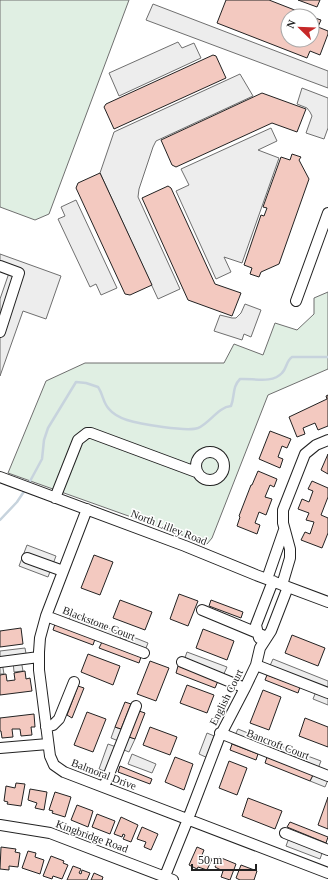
<svg xmlns="http://www.w3.org/2000/svg" width="328" height="880" viewBox="0 0 328 880" font-family="Georgia,serif">
  <rect width="100%" height="100%" fill="#fff"/>
  <!-- green -->
  <path fill="#e0efe3" stroke="#6f6f6f" d="M0 0H129L49 214 35 220 0 207Z
    M328 292V369L268 395 212 538 207 544 8 473 46 381 85 363H224L234 344 263 355 275 323 297 330 314 314V298Z"/>
  <!-- parking -->
  <path fill="#ededed" stroke="#6f6f6f" d="M153 4 328 71V88L146 20Z
    M178 42 182 48 194 43 201 58 119 96 109 73Z
    M240 74 253 96 156 141 153 147 139 189 138 197 180 289 158 299 100 173 114 132Z
    M302 88 328 98V128L324 139 306 133 312 116 310 112 307 108 297 104Z
    M271 128 277 141 258 150 279 158 242 263 224 257 231 272 216 279 176 191 189 185 181 169Z
    M76 200 117 288 101 295 96 284 90 287 58 219 65 216 61 207Z
    M0 254 61 276 46 319 23 311 0 376V299L10 270 0 266Z
    M245 304 261 310 251 337 244 334 242 340 214 331 220 315 232 318H236L241 313Z
    M27 545 56 556 48 577 19 566Z
    M71 614 122 633 120 638 126 640 128 635 148 643 144 653 67 624Z
    M25 648 27 659 21 660 23 671 14 672 13 661 2 662 4 674H0V651Z
    M187 652 227 667 222 678 183 663Z
    M273 659 328 681V705L313 699 317 689 268 670Z
    M115 727 126 731 124 735 135 739 129 752 119 748 109 773 99 769 108 744 119 748 121 742 111 738Z
    M238 729 270 742 266 752 233 739Z
    M207 733 219 738 210 759 199 754Z
    M281 746 321 761 317 771 328 780 325 787 310 781 315 771 277 756Z
    M132 754 156 764 152 773 128 764Z
    M290 835 324 848 320 859 286 846Z"/>
  <g fill="none" stroke-linecap="round" stroke-linejoin="round">
    <!-- stream -->
    <path stroke="#c7d3dd" stroke-width="2.5" d="M28 485 42 459 44 440 48 428 76 382 86 383 98 387C103 394 103 403 109 409 113 414 121 418 127 420 139 424 187 432 198 428 210 423 218 407 231 406 235 396 232 387 240 379 253 378 272 384 282 373 287 368 286 361 292 357H328
      M0 520 17 502 25 490"/>
  </g>
  <!-- building -->
  <path fill="#f3c9c0" stroke="#222" d="M226 0H269L310 16H288V40H312V17L321 20 318 27 328 31V34L320 55 310 51 307 58 217 23Z
    M298 0H320L317 7Z
    M213 55 216 56 226 78 114 129 104 107 106 104Z
    M262 93 306 109 297 132 272 123 176 167 172 165 161 140Z
    M292 154 301 157 299 160 309 179 279 264 261 272 259 277 250 274 252 268 244 265 261 215 264 216 267 208 263 207 281 157 290 160Z
    M100 173 152 285 130 295 125 294 76 188 78 183Z
    M168 186 171 188 215 284 241 293 232 316 188 300 142 198Z
    M328 395V426L318 430 315 423 303 428 305 434 297 437 289 417 327 399 326 396Z
    M270 431 291 439 287 448 282 446 278 457 283 459 280 468 259 459Z
    M328 454V474L321 470Z
    M258 471 277 479 274 487 270 485 265 497 272 499 266 515 259 512 255 523 260 525 257 534 237 526 240 517 239 516 251 485H252Z
    M312 481 328 488V497L321 515 328 518V533L322 548 301 540 305 532 310 534 314 522 306 520 309 513 298 509 302 499 309 502 313 491 308 489Z
    M94 555 113 562 100 595 81 588Z
    M179 594 198 601 188 626 170 619Z
    M120 600 152 612 145 630 113 618Z
    M211 600 243 612 241 618 209 606Z
    M55 624 95 639 93 645 53 630Z
    M21 628 23 644 0 647V631Z
    M203 629 234 641 227 660 196 648Z
    M292 635 325 648 318 666 285 653Z
    M102 642 141 657 139 663 99 648Z
    M88 654 120 666 113 685 81 672Z
    M150 661 169 668 156 701 137 694Z
    M178 666 218 681 215 688 176 673Z
    M25 671 26 679 30 678 32 691 0 695V675L6 674 7 681 15 680 14 673Z
    M267 675 300 687 298 693 265 680Z
    M187 685 214 695 207 713 180 703Z
    M78 686 84 688 72 718 67 715Z
    M263 690 281 697 269 730 250 723Z
    M125 702 131 704 121 729 115 727Z
    M139 711 145 713 135 739 129 737Z
    M87 712 106 719 93 752 74 745Z
    M34 714 35 727H31L32 735 21 736 20 729H12L13 737 2 738 1 731H0V718Z
    M305 718 328 727V747L299 736Z
    M150 727 177 737 170 755 143 745Z
    M232 744 258 754 256 760 230 750Z
    M175 757 193 764 184 790 165 782Z
    M267 757 313 775 310 781 265 763Z
    M229 761 247 768 237 795 219 788Z
    M120 766 152 779 150 784 118 772Z
    M16 783 25 784 21 806 7 804 8 802 4 801 6 786 15 788Z
    M30 789 47 792 44 810 35 808 37 803 28 800Z
    M55 792 71 797 65 817 52 813 53 811 49 810Z
    M328 797V829L318 825Z
    M248 798 282 811 275 829 242 816Z
    M77 805 93 811 88 827 71 820Z
    M97 814 115 821 110 834 92 827Z
    M121 817 138 825 131 842 123 839 125 835 123 834 122 837 114 834Z
    M290 822 328 837 326 843 287 827Z
    M142 827 158 834 151 850 144 847 146 842 137 839Z
    M1 847 16 849 15 852 20 853 18 867 9 866V870L0 869Z
    M197 847 204 850 202 855 212 859 207 870 198 867 197 869 189 865Z
    M28 851 36 853 35 857 44 860 40 874 22 868Z
    M51 856 64 861 63 863 68 865 62 879 53 876 52 879 43 876Z
    M219 857 236 864 230 880 221 877 223 871 215 867Z
    M241 865 257 871 254 880H240L236 878Z
    M73 866 81 869 79 873 81 874 82 870 90 873 87 880H67Z
    M94 873 103 877 102 880H91Z"/>
  <g fill="none" stroke-linecap="round" stroke-linejoin="round">
    <defs>
      <path id="minor" d="M0 266 19 273 0 332
        M296 301 328 213
        M196 466a14 14 0 1 1 28 0a14 14 0 1 1-28 0Z
        M0 477 185 546 256 575 328 602
        M55 498 78 440 87 433H91L196 472
        M87 509 46 616 40 638 39 652V670L50 756 54 765 64 772 328 873
        M27 558 63 571
        M267 579 284 530
        M282 585 290 558V549L283 523V510L305 454 316 445 328 440
        M202 610 267 637
        M46 616 144 653
        M259 638 256 625 273 581
        M0 662 39 657
        M182 662 245 688
        M256 665 328 693
        M46 727 53 725 59 719 74 682
        M220 733 328 776
        M0 748 48 744
        M104 787 136 706
        M188 819 219 738 245 688 256 665 260 648 271 631 288 587
        M0 825 50 833 173 880
        M285 833 328 850
        M165 876 186 824"/>
    </defs>
    <!-- minor casing -->
    <use href="#minor" stroke="#222" stroke-width="12"/>
    <!-- minor -->
    <use href="#minor" stroke="#fff" stroke-width="10"/>
  </g>
  <g text-anchor="middle" stroke-width="3" stroke-linejoin="round" paint-order="stroke">
    <!-- street labels -->
    <g font-size="11" fill="#222" stroke="#fff">
      <text transform="translate(169 527) rotate(21)" y="4">North Lilley Road</text>
      <text transform="translate(99 623) rotate(21)" y="4">Blackstone Court</text>
      <text transform="translate(226 697) rotate(-63)" y="4">English Court</text>
      <text transform="translate(278 744) rotate(21)" y="4">Bancroft Court</text>
      <text transform="translate(104 774) rotate(21)" y="4">Balmoral Drive</text>
      <text transform="translate(92 836) rotate(20)" y="4">Kingbridge Road</text>
    </g>
  </g>
  <!-- north arrow -->
  <g transform="translate(300 28) rotate(293)"><circle r="19" fill="#ffffff" stroke="#a7a7a7"/>
  <path d="M0-3L7 15L0 10L-7 15Z" fill="#c62828"/>
  <text y="-6" font-size="11" font-weight="bold" text-anchor="middle" fill="#222222">N</text>
  </g>
  <!-- scale -->
  <path d="M192 864v6h64v-6" fill="none" stroke="#222222" stroke-width="2"/>
  <text x="198" y="864" font-size="12" fill="#222222" stroke="#ffffff" stroke-width="3" paint-order="stroke">50 m</text>
</svg>
